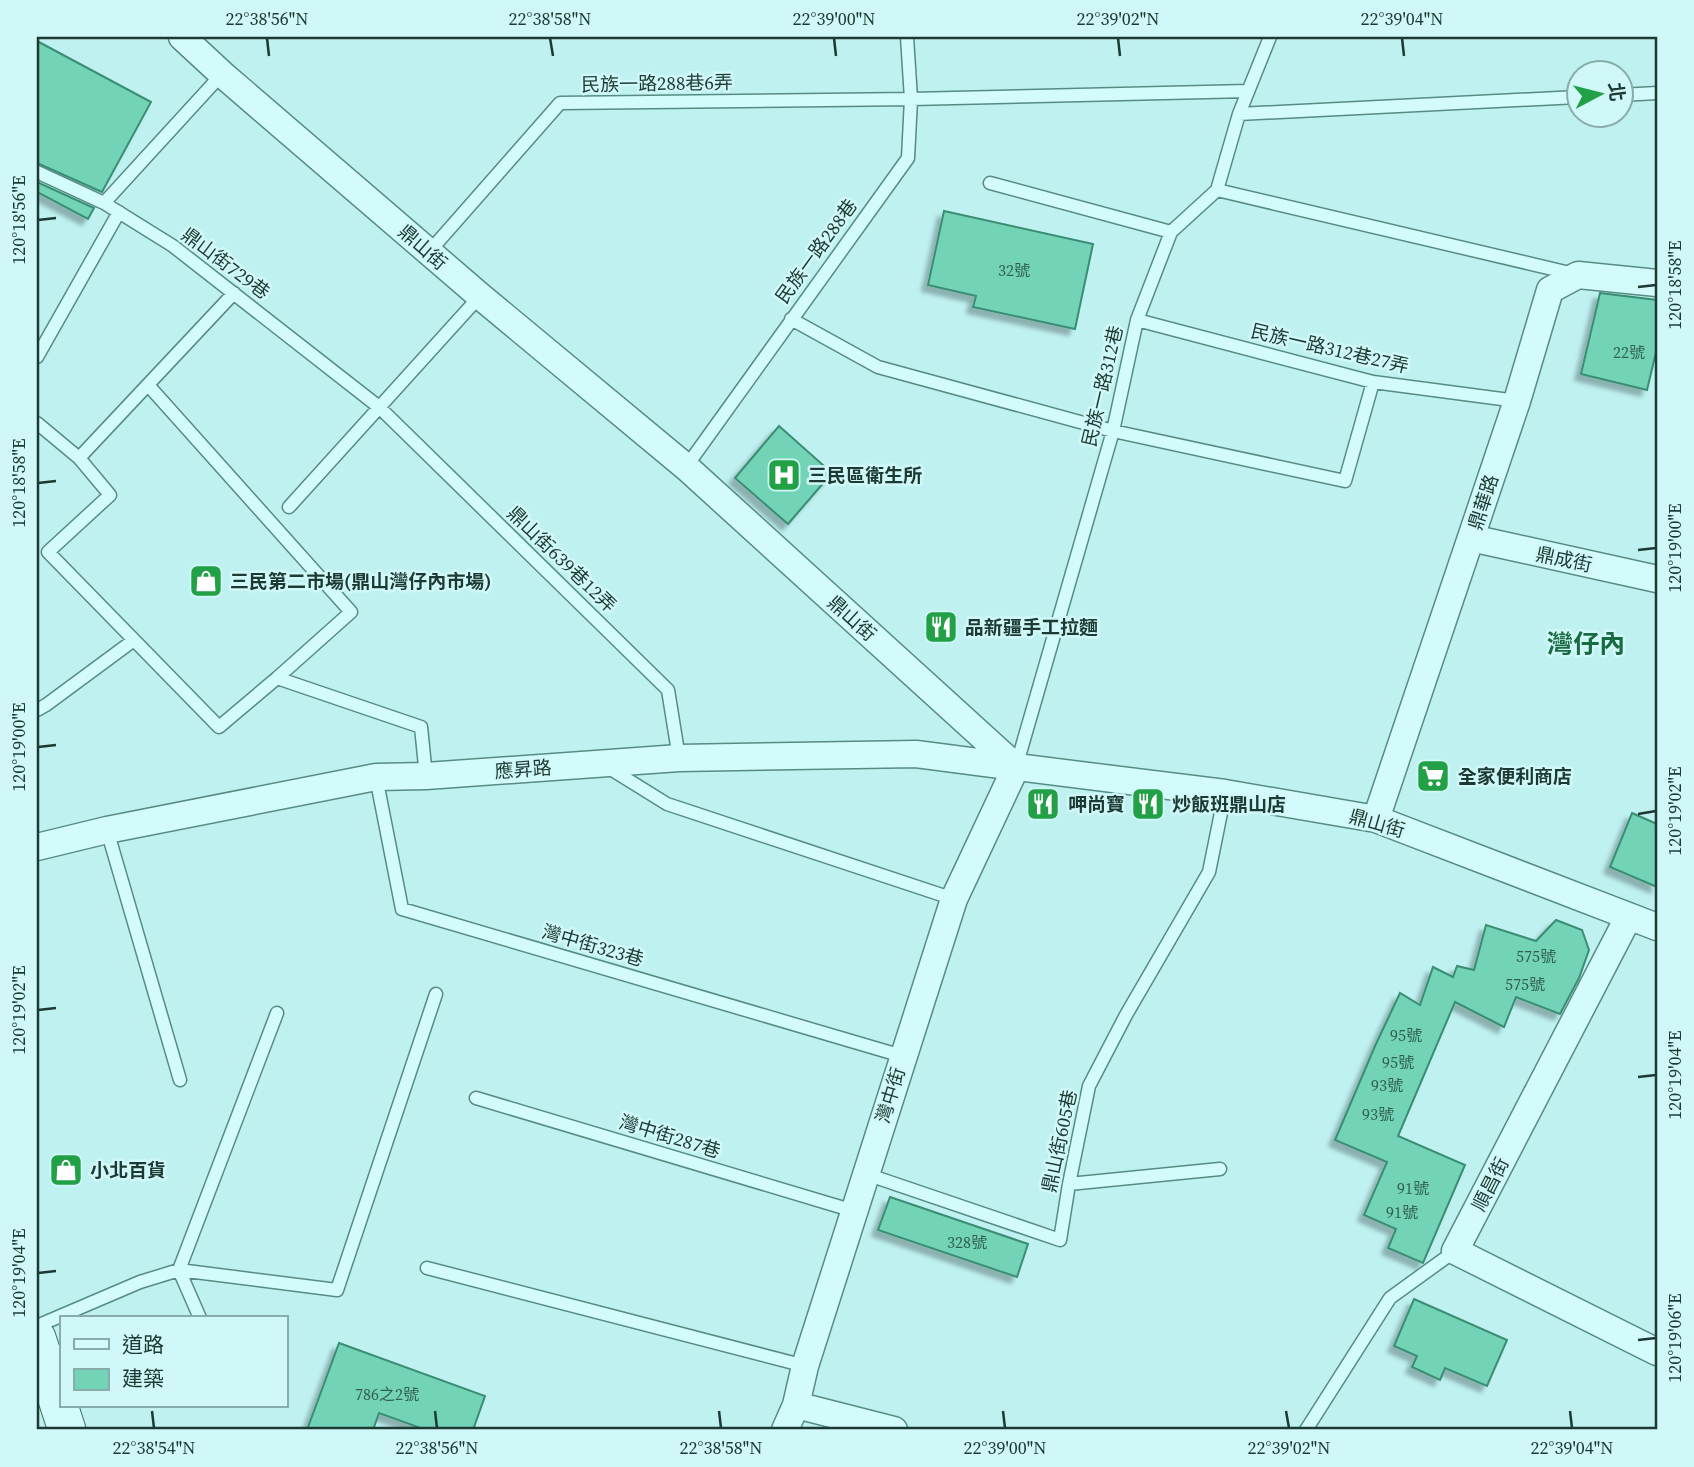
<svg xmlns="http://www.w3.org/2000/svg" width="1694" height="1467" viewBox="0 0 1694 1467" font-family="'Source Serif 4','Noto Sans TC',serif">
  <defs>
    <filter id="shadow"><feDropShadow dx="-6" dy="6" stdDeviation="2" flood-color="#0004"/></filter>
  </defs>
  <rect width="100%" height="100%" fill="#bff1f1"/>
  <!-- building -->
  <path fill="#72d3b6" stroke="#3a8d73" stroke-width="2" filter="url(#shadow)" d="M37 41 151 102 102 192 37 163Z
    M37 182 94 208 88 219 37 192Z
    M944 211 1093 244 1075 329 973 307 976 296 928 285Z
    M1600 293 1657 300V348L1647 390 1581 374Z
    M779 426 832 473 788 524 735 478Z
    M1632 813 1657 824V887L1610 867Z
    M1556 920 1582 930 1589 950 1579 978 1560 1014 1516 997 1504 1027 1455 1002 1398 1136 1465 1165 1423 1263 1388 1248 1396 1229 1364 1215 1387 1162 1335 1140 1375 1046 1400 993 1420 1005 1433 967 1453 977 1457 966 1474 970 1486 925 1536 941Z
    M890 1197 1028 1244 1017 1277 878 1230Z
    M1414 1299 1507 1340 1487 1386 1445 1368 1440 1380 1412 1367 1417 1356 1394 1346Z
    M339 1343 485 1396 473 1430H426L379 1413 373 1430H307Z"/>
  <g fill="none" stroke-linecap="round" stroke-linejoin="round">
    <defs>
      <path id="lane" d="M1620 95 1657 93
        M1239 114 1578 97
        M37 172 104 203 173 246 379 407 668 690 679 758
        M990 183 1171 232
        M1217 190 1574 274
        M104 203 222 74
        M429 252 560 103 911 99 1248 91
        M791 319 878 367 1113 431 1345 481 1373 382
        M1137 320 1373 382 1517 401
        M37 357 119 212
        M37 423 79 458 110 495 48 552 219 727 277 678 351 612 148 385
        M79 458 234 293
        M686 467 908 158 911 99 907 37
        M289 507 480 296
        M277 678 421 727 426 776
        M37 710 46 705 134 640
        M1016 767 1113 431 1137 320 1171 232 1217 190 1239 114 1270 37
        M609 768 667 804 954 899
        M376 777 402 909 902 1056
        M107 830 180 1080
        M476 1098 854 1211
        M866 1174 1060 1240 1069 1184 1089 1086 1126 1015 1209 872 1225 793
        M1069 1184 1220 1169
        M427 1268 805 1366
        M200 1318 179 1270 277 1013
        M37 1326 140 1282 179 1270 337 1290 436 994
        M1306 1430 1390 1298 1455 1251"/>
      <path id="street" d="M182 37 222 74 480 296 686 467 1016 767 1225 793 1376 819 1657 927
        M1471 538 1657 579
        M1376 819 1517 401 1550 290 1578 275 1657 283
        M37 847 107 830 376 777 426 776 679 758 916 754 1016 767 954 899 805 1366 796 1405 785 1430
        M1629 916 1455 1251 1657 1352
        M796 1405 894 1430"/>
      <path id="secondary" d="M37 1338 67 1430"/>
    </defs>
    <!-- lane casing -->
    <use href="#lane" stroke="#568c82" stroke-width="15"/>
    <!-- street casing -->
    <use href="#street" stroke="#568c82" stroke-width="29"/>
    <!-- secondary casing -->
    <use href="#secondary" stroke="#396d63" stroke-width="39"/>
    <!-- lane -->
    <use href="#lane" stroke="#d3fbfb" stroke-width="12"/>
    <!-- street -->
    <use href="#street" stroke="#d3fbfb" stroke-width="26"/>
    <!-- secondary -->
    <use href="#secondary" stroke="#d3fbfb" stroke-width="37"/>
  </g>
  <!-- ticks -->
  <path fill="none" stroke="#1c3a33" stroke-width="2.5" d="M267 38 269 56M550 38 553 56M834 38 836 56M1118 38 1120 56M1402 38 1404 56M38 220 56 218M1638 287 1656 285M38 483 56 481M1638 550 1656 548M38 747 56 745M1638 814 1656 811M38 1010 56 1008M1638 1077 1656 1075M38 1273 56 1271M1638 1340 1656 1338M152 1411 154 1428M435 1411 437 1428M719 1411 721 1428M1003 1411 1005 1428M1286 1411 1289 1428M1570 1411 1572 1428"/>
  <!-- icons -->
  <defs>
    <symbol id="hospital-square" viewBox="-11 -11 22 22"><rect x="-9" y="-9" width="18" height="18" rx="4" fill="#21a045" stroke="#d0f8f8"/><path d="M-5-5h3v3.5h4V-5h3V5h-3V1.5h-4V5h-3Z" fill="#fff"/></symbol>
    <symbol id="shop-square" viewBox="-11 -11 22 22"><rect x="-9" y="-9" width="18" height="18" rx="4" fill="#21a045" stroke="#d0f8f8"/><path d="M-5-2.5h2.3a2.7 3.5 0 0 1 5.4 0H5L5.5 6h-11ZM-1.5-2.5h3a1.5 2.3 0 0 0-3 0Z" fill="#fff"/></symbol>
    <symbol id="restaurant-square" viewBox="-11 -11 22 22"><rect x="-9" y="-9" width="18" height="18" rx="4" fill="#21a045" stroke="#d0f8f8"/><path d="M-5-6h1v4h1v-4h1v4h1v-4h1v5L-1.5 .5V6h-2V.5L-5-1ZM5-6V6H3V1.5H1.5Q1.5-4 5-6Z" fill="#fff"/></symbol>
    <symbol id="supermarket-square" viewBox="-11 -11 22 22"><rect x="-9" y="-9" width="18" height="18" rx="4" fill="#21a045" stroke="#d0f8f8"/><path d="M-6-5.5h2.5l.6 2H6L4.5 2H-2.5L-4.4-4H-6ZM-1.5 3.2a1.3 1.3 0 1 0 .1 0ZM3 3.2a1.3 1.3 0 1 0 .1 0Z" fill="#fff"/></symbol>
  </defs>
  <g fill-rule="evenodd">
    <use href="#hospital-square" x="765" y="456" width="38" height="38"/>
    <use href="#shop-square" x="187" y="562" width="38" height="38"/>
    <use href="#restaurant-square" x="922" y="608" width="38" height="38"/>
    <use href="#supermarket-square" x="1414" y="757" width="38" height="38"/>
    <use href="#restaurant-square" x="1024" y="785" width="38" height="38"/>
    <use href="#restaurant-square" x="1129" y="785" width="38" height="38"/>
    <use href="#shop-square" x="47" y="1151" width="38" height="38"/>
  </g>
  <g text-anchor="middle" stroke-width="5" stroke-linejoin="round" paint-order="stroke">
    <!-- number labels -->
    <g font-size="16" fill="#326054">
      <text x="1014" y="276">32號</text>
      <text x="1629" y="358">22號</text>
      <text x="1536" y="962">575號</text>
      <text x="1525" y="990">575號</text>
      <text x="1406" y="1041">95號</text>
      <text x="1398" y="1068">95號</text>
      <text x="1387" y="1091">93號</text>
      <text x="1378" y="1120">93號</text>
      <text x="1413" y="1194">91號</text>
      <text x="1402" y="1218">91號</text>
      <text x="967" y="1248">328號</text>
      <text x="387" y="1400">786之2號</text>
    </g>
    <!-- street labels -->
    <g font-size="19" fill="#1c3a33" stroke="#d0f8f8">
      <text transform="translate(657 83) rotate(-1)" y="7">民族一路288巷6弄</text>
      <text transform="translate(423 247) rotate(41)" y="7">鼎山街</text>
      <text transform="translate(816 251) rotate(-54)" y="7">民族一路288巷</text>
      <text transform="translate(226 263) rotate(37)" y="7">鼎山街729巷</text>
      <text transform="translate(1330 348) rotate(13)" y="7">民族一路312巷27弄</text>
      <text transform="translate(1102 386) rotate(-77)" y="7">民族一路312巷</text>
      <text transform="translate(1483 502) rotate(-72)" y="7">鼎華路</text>
      <text transform="translate(562 559) rotate(44)" y="7">鼎山街639巷12弄</text>
      <text transform="translate(1564 559) rotate(12)" y="7">鼎成街</text>
      <text transform="translate(852 618) rotate(42)" y="7">鼎山街</text>
      <text transform="translate(523 769) rotate(-4)" y="7">應昇路</text>
      <text transform="translate(1377 823) rotate(16)" y="7">鼎山街</text>
      <text transform="translate(593 945) rotate(16)" y="7">灣中街323巷</text>
      <text transform="translate(890 1095) rotate(-73)" y="7">灣中街</text>
      <text transform="translate(670 1136) rotate(17)" y="7">灣中街287巷</text>
      <text transform="translate(1059 1141) rotate(-78)" y="7">鼎山街605巷</text>
      <text transform="translate(1490 1184) rotate(-63)" y="7">順昌街</text>
    </g>
    <!-- poi labels -->
    <g font-size="19" font-weight="bold" fill="#1c3a33" stroke="#d0f8f8" text-anchor="start">
      <text x="808" y="482">三民區衛生所</text>
      <text x="230" y="588">三民第二市場(鼎山灣仔內市場)</text>
      <text x="965" y="634">品新疆手工拉麵</text>
      <text x="1458" y="783">全家便利商店</text>
      <text x="1068" y="811">呷尚寶</text>
      <text x="1172" y="811">炒飯班鼎山店</text>
      <text x="90" y="1177">小北百貨</text>
    </g>
    <!-- district labels -->
    <g font-size="26" font-weight="bold" fill="#186a41" stroke="#d0f8f8">
      <text x="1586" y="653">灣仔內</text>
    </g>
  </g>
  <!-- border -->
  <rect width="1694" height="1467" fill="none" stroke="#d0f8f8" stroke-width="77"/>
  <!-- legend -->
  <rect x="60" y="1316" width="228" height="91" fill="#d0f8f8" stroke="#88aca9" stroke-width="2"/>
  <rect x="74" y="1339" width="35" height="10" fill="#d3fbfb" stroke="#88aca9" stroke-width="2"/>
  <text x="122" y="1352" font-size="21" fill="#1c3a33">道路</text>
  <rect x="74" y="1369" width="35" height="21" fill="#72d3b6" stroke="#88aca9" stroke-width="2"/>
  <text x="122" y="1386" font-size="21" fill="#1c3a33">建築</text>
  <!-- north arrow -->
  <g transform="translate(1600 94) rotate(83)"><circle r="33" fill="#d0f8f8" stroke="#88aca9" stroke-width="2"/>
  <path d="M0-5L12 26L0 18L-12 26Z" fill="#21a045"/>
  <text y="-10" font-size="19" font-weight="bold" text-anchor="middle" fill="#1c3a33">北</text>
  </g>
  <rect x="38" y="38" width="1618" height="1390" fill="none" stroke="#1c3a33" stroke-width="2.5"/>
  <g font-size="18" text-anchor="middle" fill="#1c3a33">
    <text x="267" y="25">22°38'56"N</text>
    <text x="550" y="25">22°38'58"N</text>
    <text x="834" y="25">22°39'00"N</text>
    <text x="1118" y="25">22°39'02"N</text>
    <text x="1402" y="25">22°39'04"N</text>
    <text transform="translate(19 220) rotate(-90)" y="6">120°18'56"E</text>
    <text transform="translate(1675 285) rotate(-90)" y="6">120°18'58"E</text>
    <text transform="translate(19 483) rotate(-90)" y="6">120°18'58"E</text>
    <text transform="translate(1675 548) rotate(-90)" y="6">120°19'00"E</text>
    <text transform="translate(19 747) rotate(-90)" y="6">120°19'00"E</text>
    <text transform="translate(1675 811) rotate(-90)" y="6">120°19'02"E</text>
    <text transform="translate(19 1010) rotate(-90)" y="6">120°19'02"E</text>
    <text transform="translate(1675 1075) rotate(-90)" y="6">120°19'04"E</text>
    <text transform="translate(19 1273) rotate(-90)" y="6">120°19'04"E</text>
    <text transform="translate(1675 1338) rotate(-90)" y="6">120°19'06"E</text>
    <text x="154" y="1454">22°38'54"N</text>
    <text x="437" y="1454">22°38'56"N</text>
    <text x="721" y="1454">22°38'58"N</text>
    <text x="1005" y="1454">22°39'00"N</text>
    <text x="1289" y="1454">22°39'02"N</text>
    <text x="1572" y="1454">22°39'04"N</text>
  </g>
</svg>
